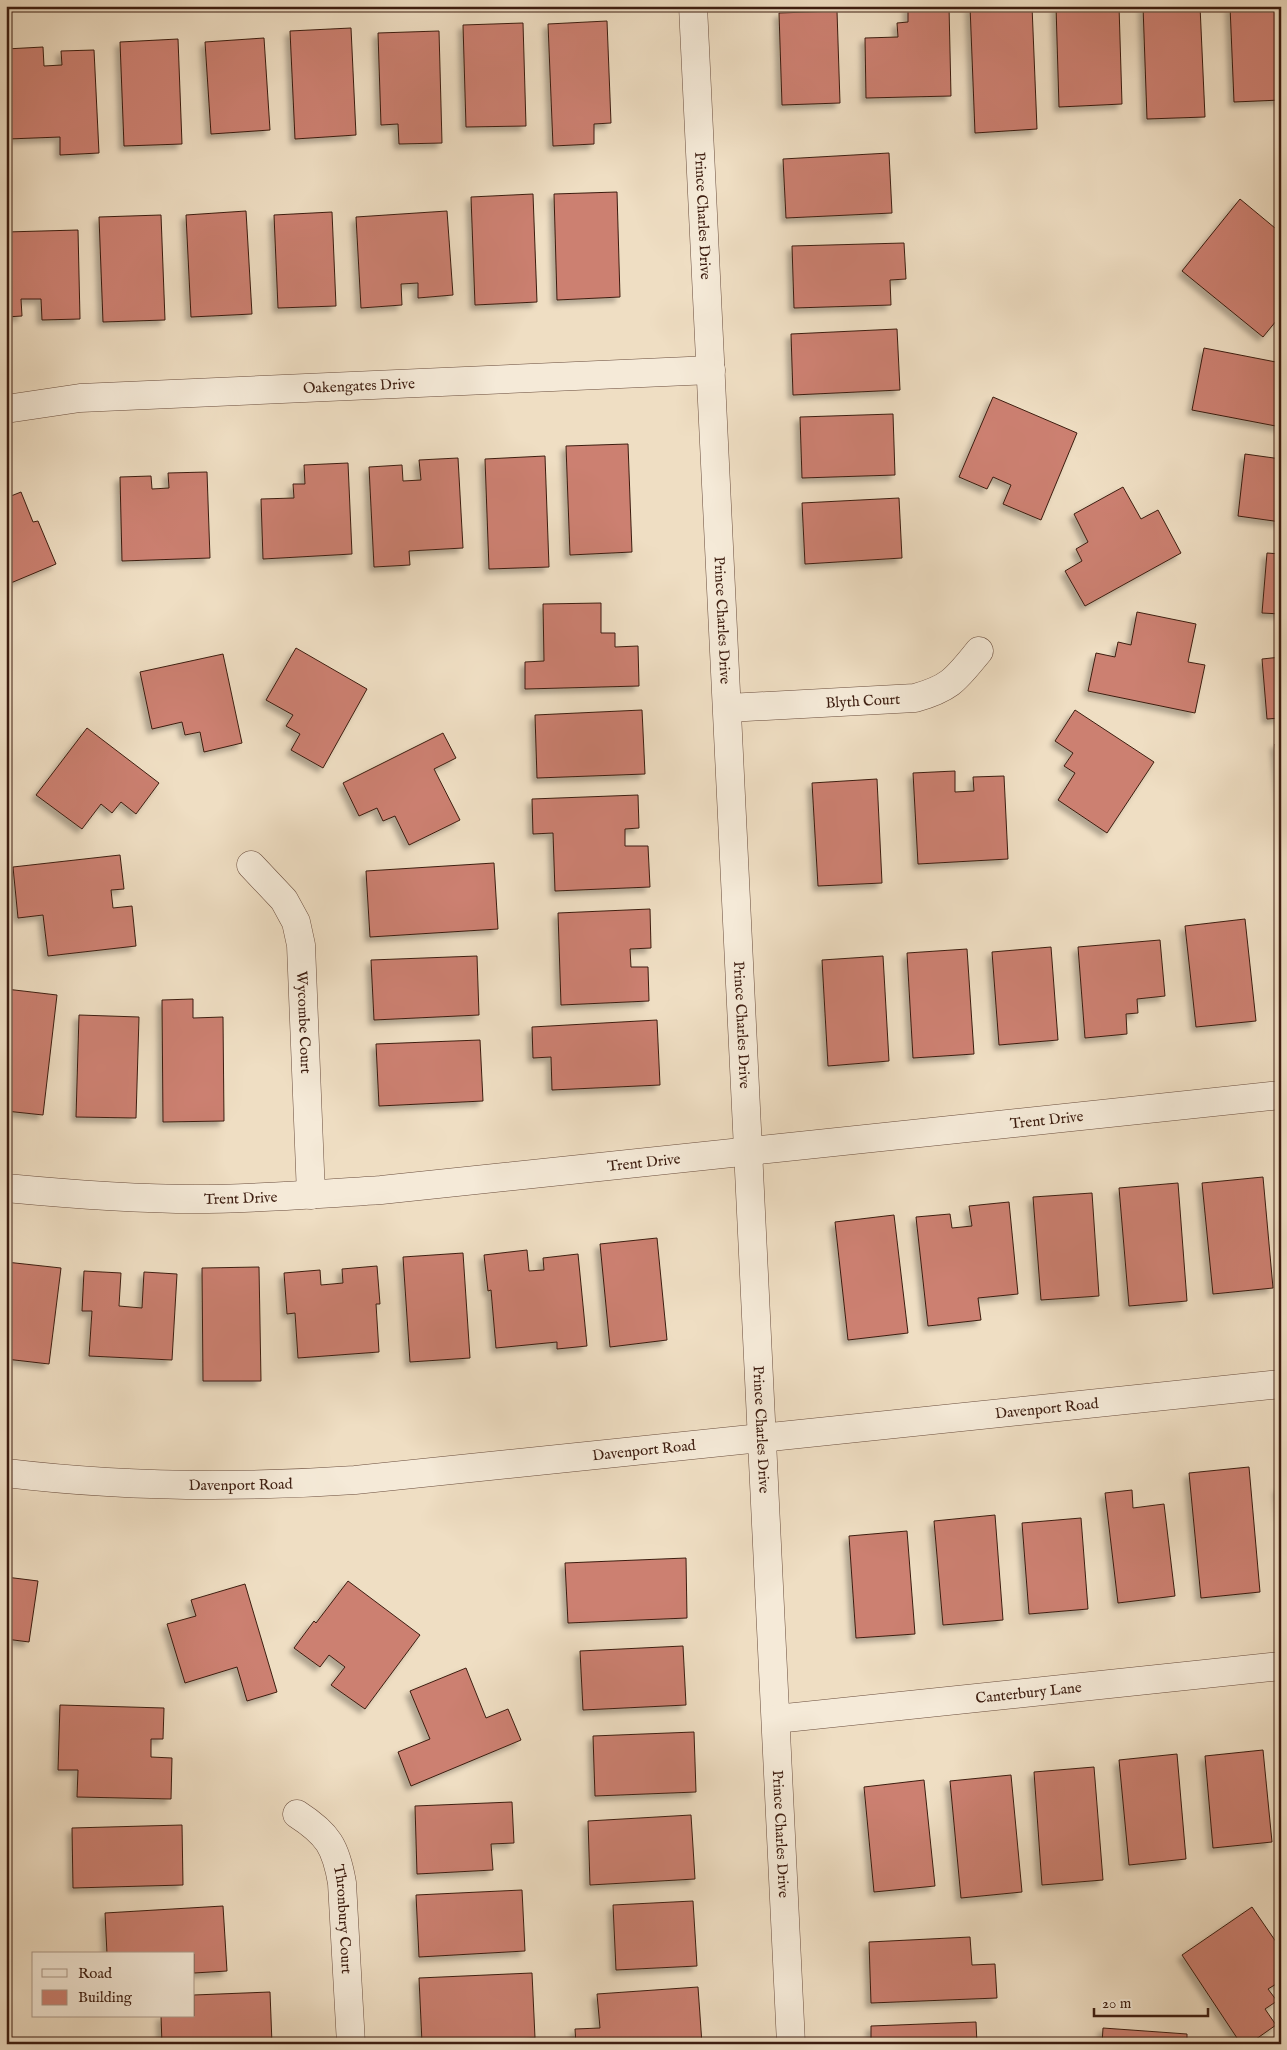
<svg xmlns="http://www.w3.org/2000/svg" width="1287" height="2050" viewBox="0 0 1287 2050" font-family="'IM FELL English',serif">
  <defs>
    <filter id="shadow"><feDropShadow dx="-4.5" dy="4.5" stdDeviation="2.5" flood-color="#0004"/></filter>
  </defs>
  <rect width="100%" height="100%" fill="#efdec3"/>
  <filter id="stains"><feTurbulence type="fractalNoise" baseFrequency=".004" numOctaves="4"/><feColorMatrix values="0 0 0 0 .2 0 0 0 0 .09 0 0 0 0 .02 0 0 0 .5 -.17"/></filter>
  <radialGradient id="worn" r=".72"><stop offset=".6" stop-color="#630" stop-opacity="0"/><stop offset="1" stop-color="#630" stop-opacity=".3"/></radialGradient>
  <!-- building -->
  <path fill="#cc8071" stroke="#3d1d10" filter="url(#shadow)" d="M908 6H949L951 96 866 98 865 38 898 37 897 23 908 22Z
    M970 6H1032L1037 129 975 133Z
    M1056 6H1119L1122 104 1059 107Z
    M1143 6H1200L1205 117 1147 119Z
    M1230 6H1281V100L1234 102Z
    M837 11 840 103 782 105 779 13Z
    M607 21 611 123 594 124V144L553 146 548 24Z
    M523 23 526 126 466 127 463 25Z
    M351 28 356 135 295 139 290 31Z
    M439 31 442 143 399 144 398 124 381 125 378 33Z
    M264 38 270 130 211 134 205 42Z
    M178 39 182 144 124 146 120 42Z
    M43 47 44 66 62 65 61 51 94 50 99 153 60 155V137L8 139 6 49Z
    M889 153 892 213 786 218 783 159Z
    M617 192 620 297 557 300 554 194Z
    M533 194 537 302 475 305 471 197Z
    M1240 199 1281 233V295L1275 302 1281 306V315L1263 337 1182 271Z
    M246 211 252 314 191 317 186 215Z
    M447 211 453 295 418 298V283L401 284 402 305 361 308 356 217Z
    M332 212 336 306 278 308 274 215Z
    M161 215 165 320 103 322 99 217Z
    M78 230 80 319 42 320 41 299H21L22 316 6 317V232Z
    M904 243 906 279 890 280 891 305 794 308 792 246Z
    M897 329 900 390 793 395 791 334Z
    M1204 348 1281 363V427L1192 410Z
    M993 397 1077 433 1041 520 1003 504 1011 485 993 477 987 489 959 477Z
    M893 414 895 475 802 478 800 417Z
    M628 444 632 552 570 555 566 446Z
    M1245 454 1281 459V522L1238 516Z
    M545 456 549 567 489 569 485 459Z
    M458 458 463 548 409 551 410 565 374 567 369 467 402 465 403 481 421 480 419 460Z
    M348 463 352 554 263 559 261 499 294 498 293 484H305L304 465Z
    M207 472 210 558 122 561 120 477 151 476 152 489 169 488 168 473Z
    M1123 487 1141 519 1158 510 1181 553 1085 606 1065 571 1082 561 1076 549 1088 542 1074 514Z
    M21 492 33 522 38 521 56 564 6 585V498Z
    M899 498 902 558 805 564 802 503Z
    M1267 553 1281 554V614L1262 613Z
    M601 603V633H615V647L638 646 639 686 525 689V662L544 661 543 604Z
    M1137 612 1196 624 1188 662 1205 665 1195 713 1088 691 1096 653 1115 657 1118 642 1131 645Z
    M296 648 367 689 323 768 291 750 300 734 286 726 293 715 266 700Z
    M223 654 242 743 204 752 200 732 185 735 182 722 152 729 140 672Z
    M1281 657V718L1267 719 1262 659Z
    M642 710 645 774 537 778 535 715Z
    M1075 710 1154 762 1107 833 1058 800 1075 773 1064 766 1073 753 1055 741Z
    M87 728 159 783 136 814 121 802 112 813 101 804 82 829 36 795Z
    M443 733 456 758 434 769 460 820 409 845 395 816 383 821 377 808 359 816 343 783Z
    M1281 743V805L1275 744Z
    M955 771V792L974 791 973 777 1004 776 1008 859 918 864 913 773Z
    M877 779 882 883 818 886 812 783Z
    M638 795 639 828 625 829V846H648L650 887 555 891 553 833 533 834 532 799Z
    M120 855 124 889 111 890 113 908 132 906 136 946 48 956 43 915 18 918 13 867Z
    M494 863 498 929 370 937 366 871Z
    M650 909 651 948 630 949 631 967H648L649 1001 561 1005 558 913Z
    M1245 919 1256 1021 1196 1027 1185 926Z
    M1160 940 1165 996 1137 999 1138 1013 1126 1014 1127 1034 1085 1038 1078 947Z
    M1051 947 1058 1040 999 1045 992 952Z
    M967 949 974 1054 913 1058 907 953Z
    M477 956 479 1015 374 1020 371 960Z
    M883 956 889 1061 828 1066 822 960Z
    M6 989 57 995 43 1115 6 1111Z
    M193 999V1018L223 1017 224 1121 163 1122 162 1000Z
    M79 1015 139 1017 136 1118 76 1117Z
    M657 1020 660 1085 552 1090 551 1057 533 1058 532 1027Z
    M480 1040 483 1101 379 1106 376 1044Z
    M1263 1177 1273 1288 1213 1294 1202 1183Z
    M1178 1183 1187 1301 1129 1306 1119 1188Z
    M1092 1193 1099 1296 1041 1300 1033 1197Z
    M1009 1202 1018 1294 978 1298 981 1320 928 1326 916 1217 950 1214 952 1228 972 1226 969 1206Z
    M894 1215 908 1333 848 1340 835 1222Z
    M657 1238 667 1340 610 1347 600 1244Z
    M527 1250 529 1271 544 1270 543 1258 578 1254 587 1346 557 1349V1342L496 1348 491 1290 488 1291 484 1255Z
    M463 1253 470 1358 410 1362 403 1257Z
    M6 1262 61 1268 49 1364 6 1359Z
    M377 1266 380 1304H376L379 1352 298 1358 295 1313 287 1314 284 1273 320 1270 321 1285 343 1283 342 1269Z
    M259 1267 261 1381H203L202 1268Z
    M84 1271 121 1273 119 1306 142 1308 144 1272 177 1274 172 1360 89 1356 92 1311H82Z
    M1249 1467 1260 1592 1201 1598 1189 1473Z
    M1278 1488H1281V1516Z
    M1132 1490 1133 1508 1164 1504 1175 1596 1118 1603 1105 1493Z
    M995 1515 1003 1620 943 1625 934 1521Z
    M1081 1518 1088 1609 1029 1614 1022 1523Z
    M907 1531 915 1634 856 1638 849 1536Z
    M686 1558 687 1618 568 1623 565 1563Z
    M6 1577 38 1581 29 1642 6 1639Z
    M348 1581 420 1635 365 1709 331 1685 345 1667 329 1655 320 1667 294 1648 314 1621 316 1623Z
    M245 1584 277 1692 247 1701 237 1667 185 1683 167 1624 196 1616 191 1600Z
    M683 1646 686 1705 583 1710 580 1651Z
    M466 1668 486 1718 508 1709 521 1740 411 1786 398 1752 430 1739 410 1691Z
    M60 1705 164 1708 163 1739H151V1757L172 1758 171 1799 77 1797 78 1770H58Z
    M694 1732 696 1792 595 1796 593 1736Z
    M1263 1750 1272 1842 1213 1848 1205 1756Z
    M1177 1754 1186 1859 1129 1865 1119 1760Z
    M1094 1767 1103 1880 1042 1885 1034 1772Z
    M1011 1775 1022 1892 961 1898 950 1781Z
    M924 1780 935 1886 874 1892 864 1787Z
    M512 1802 514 1843 491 1844 493 1870 417 1874 415 1806Z
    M691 1815 695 1879 590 1885 588 1821Z
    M182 1825 183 1885 73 1888 72 1828Z
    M522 1890 525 1951 419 1957 416 1895Z
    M693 1901 697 1966 616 1970 613 1905Z
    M223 1906 227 1971 194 1973V1954H107L105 1913Z
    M1252 1907 1281 1949V1981L1268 1989 1277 2001 1265 2009 1276 2025 1249 2044H1241L1182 1955Z
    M6 1926 8 1981H6Z
    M970 1937 972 1965 995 1964 997 1998 871 2003 869 1942Z
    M532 1973 535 2038 422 2043 419 1978Z
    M698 1987 702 2044H576L575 2029 600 2028 597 1994Z
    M270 1992 272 2044H162L161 2016H194V1995Z
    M6 2017 11 2044H6Z
    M976 2022 977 2044H871V2026Z
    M1103 2028 1187 2034V2044H1102Z"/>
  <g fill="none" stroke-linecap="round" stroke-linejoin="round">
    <defs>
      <g id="minor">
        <path id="s1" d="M693 6 791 2044"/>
        <path id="s2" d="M6 409 80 398 711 370"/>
        <path id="s3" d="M728 708 915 698C951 688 956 679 979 651"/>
        <path id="s4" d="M251 865 284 900 296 922 301 945 311 1195"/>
        <path id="s5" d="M6 1188C69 1194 132 1199 195 1199 257 1199 319 1194 381 1190L1281 1095"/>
        <path id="s6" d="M6 1473C122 1487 239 1488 355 1480L1281 1384"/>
        <path id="s7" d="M776 1719 1281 1666"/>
        <path id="s8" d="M297 1814C328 1834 336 1847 342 1883L351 2044"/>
      </g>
    </defs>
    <!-- minor casing -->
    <use href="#minor" stroke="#6a4d3d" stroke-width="29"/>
    <!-- minor -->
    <use href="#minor" stroke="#f5ead8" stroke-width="28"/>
  </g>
  <g text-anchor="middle" stroke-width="4.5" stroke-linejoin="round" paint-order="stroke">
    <!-- street labels -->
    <g font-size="15" fill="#3d1d10" stroke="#f5ead8">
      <text dy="5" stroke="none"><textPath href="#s1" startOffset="210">Prince Charles Drive</textPath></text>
      <text dy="5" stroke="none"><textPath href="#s2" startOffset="354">Oakengates Drive</textPath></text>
      <text dy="5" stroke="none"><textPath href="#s1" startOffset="615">Prince Charles Drive</textPath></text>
      <text dy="5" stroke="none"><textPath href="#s3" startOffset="135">Blyth Court</textPath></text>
      <text dy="5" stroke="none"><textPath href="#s4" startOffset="174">Wycombe Court</textPath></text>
      <text dy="5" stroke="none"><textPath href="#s1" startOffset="1020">Prince Charles Drive</textPath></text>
      <text dy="5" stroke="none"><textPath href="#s5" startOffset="1045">Trent Drive</textPath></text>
      <text dy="5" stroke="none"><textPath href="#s5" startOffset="640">Trent Drive</textPath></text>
      <text dy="5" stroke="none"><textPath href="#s5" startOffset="235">Trent Drive</textPath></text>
      <text dy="5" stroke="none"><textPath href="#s6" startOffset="1045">Davenport Road</textPath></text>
      <text dy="5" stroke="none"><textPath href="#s1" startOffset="1425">Prince Charles Drive</textPath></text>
      <text dy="5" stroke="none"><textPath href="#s6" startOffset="640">Davenport Road</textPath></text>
      <text dy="5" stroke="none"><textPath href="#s6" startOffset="235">Davenport Road</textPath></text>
      <text dy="5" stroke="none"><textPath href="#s7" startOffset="254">Canterbury Lane</textPath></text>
      <text dy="5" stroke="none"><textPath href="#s1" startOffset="1830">Prince Charles Drive</textPath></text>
      <text dy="5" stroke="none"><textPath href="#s8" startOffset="122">Thronbury Court</textPath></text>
    </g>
  </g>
  <!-- margin -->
  <rect width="1287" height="2050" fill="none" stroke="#efdec3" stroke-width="25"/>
  <rect x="8" y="8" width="1272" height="2035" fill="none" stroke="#3d1d10" stroke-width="2.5"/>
  <rect x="12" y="12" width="1262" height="2025" fill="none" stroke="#3d1d10"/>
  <!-- legend -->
  <rect x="32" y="1952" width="162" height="65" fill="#f5ead8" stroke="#ab9888"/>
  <rect x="42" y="1969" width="25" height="8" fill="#f5ead8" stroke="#ab9888"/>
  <text x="78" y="1978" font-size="15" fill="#3d1d10">Road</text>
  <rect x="42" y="1990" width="25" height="15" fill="#cc8071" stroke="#ab9888"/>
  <text x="78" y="2002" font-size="15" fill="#3d1d10">Building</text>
  <!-- scale -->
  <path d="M1094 2008v8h114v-8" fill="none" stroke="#3d1d10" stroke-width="2.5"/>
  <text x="1102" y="2008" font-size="15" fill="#3d1d10" stroke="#f5ead8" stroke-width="4" paint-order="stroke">20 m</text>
  <rect width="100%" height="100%" filter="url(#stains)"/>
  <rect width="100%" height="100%" fill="url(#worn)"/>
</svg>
